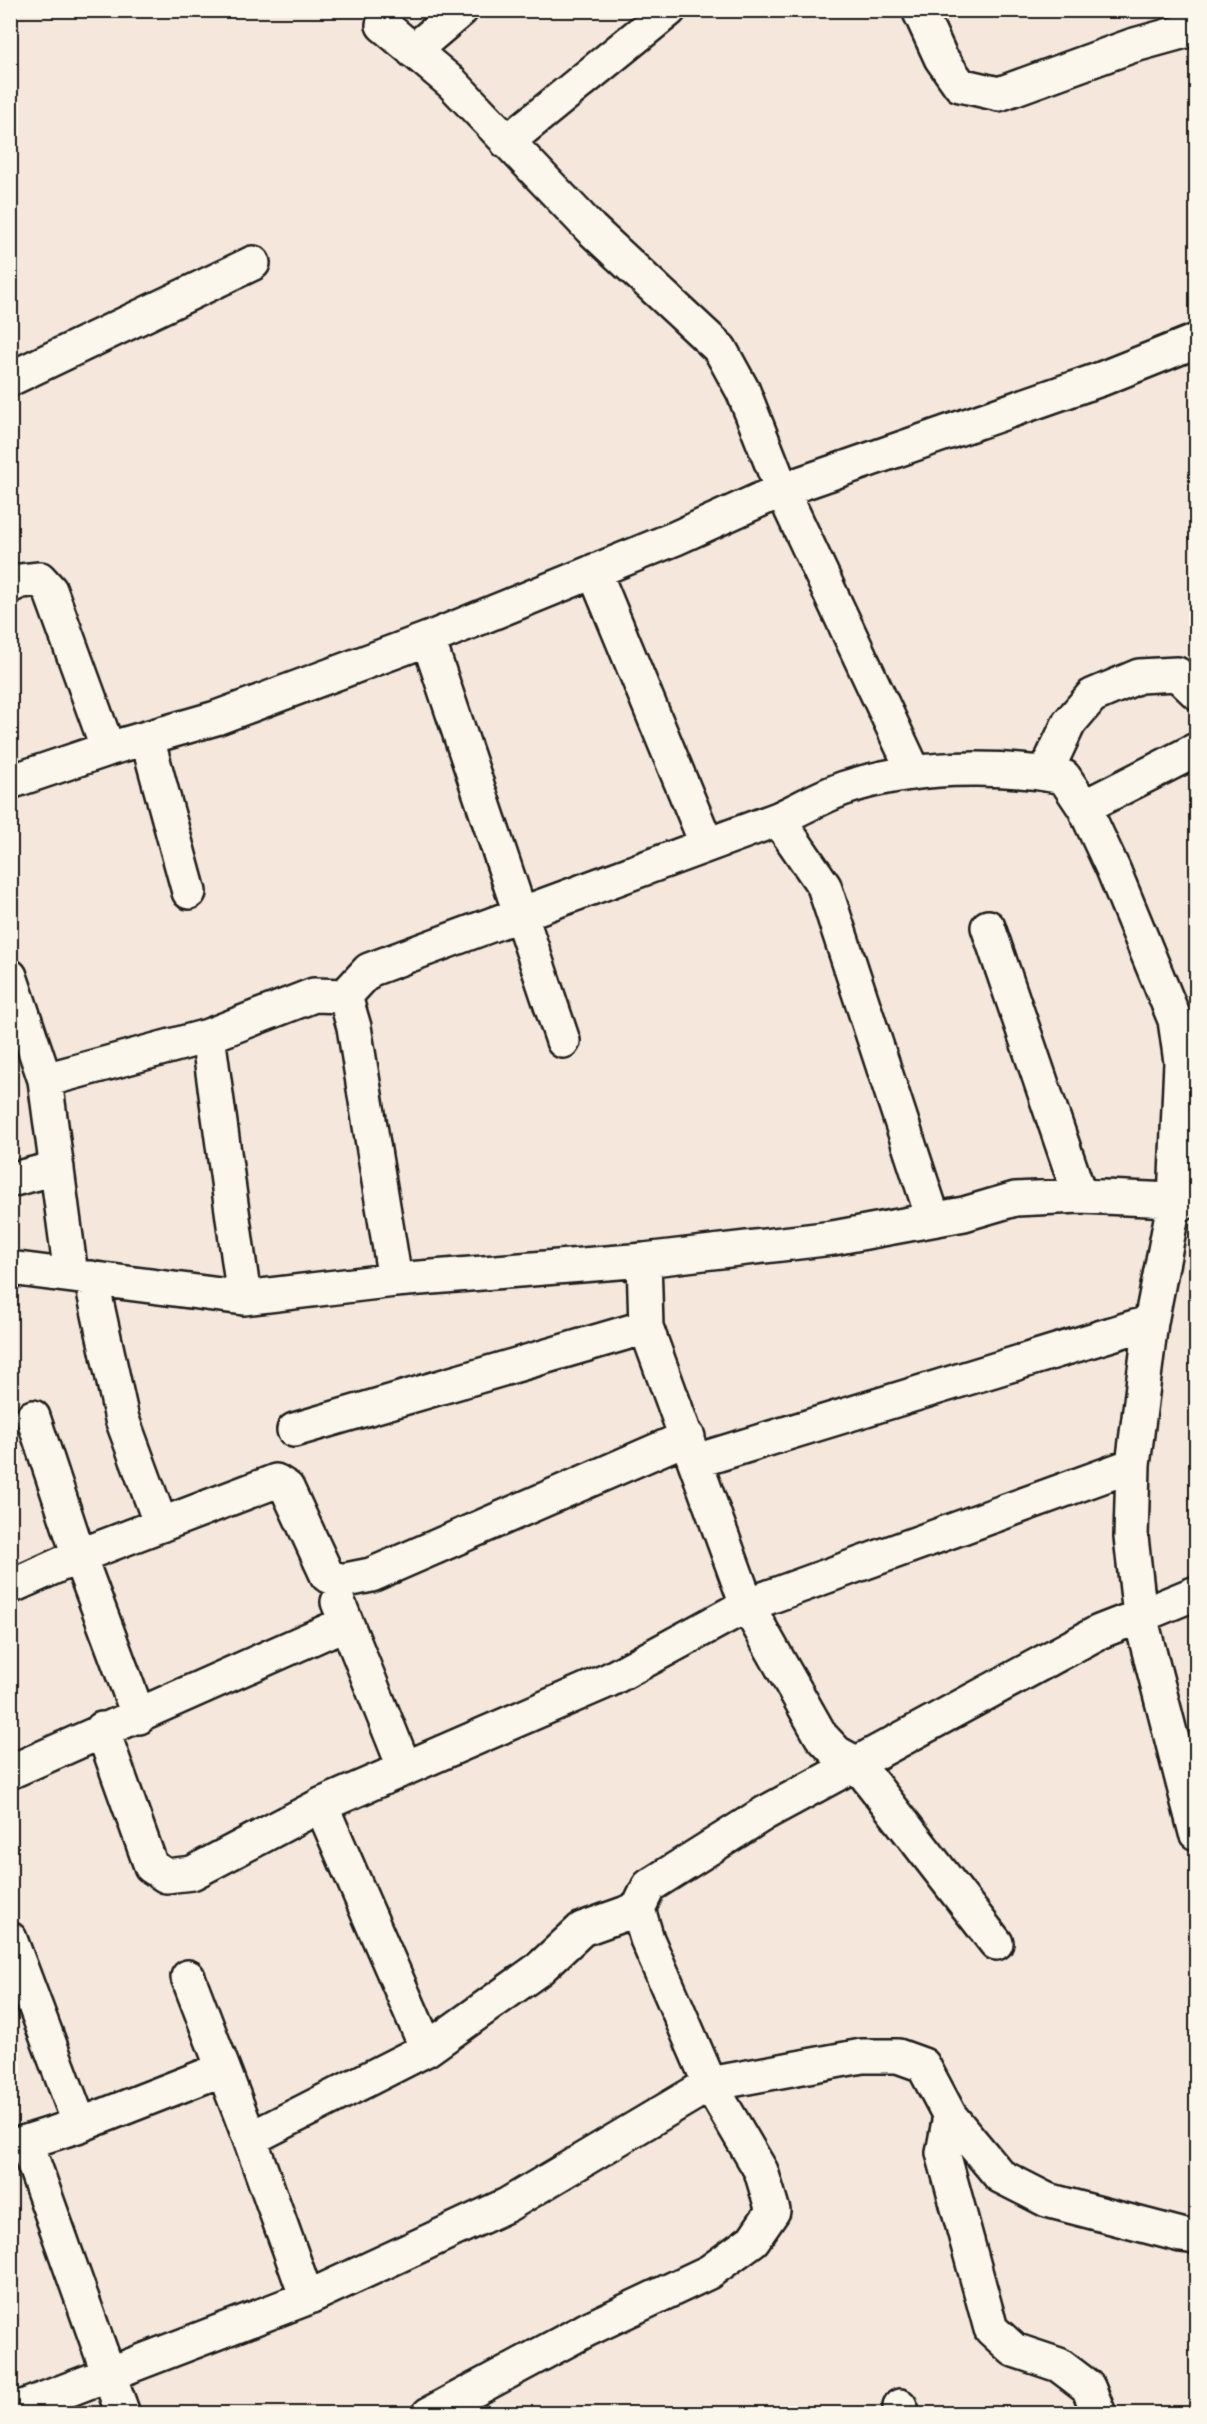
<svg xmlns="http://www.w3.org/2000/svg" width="1207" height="2424" viewBox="0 0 1207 2424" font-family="Itim,sans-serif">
  <rect width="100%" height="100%" fill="#f5e7db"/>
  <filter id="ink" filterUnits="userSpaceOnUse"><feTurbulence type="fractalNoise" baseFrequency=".0167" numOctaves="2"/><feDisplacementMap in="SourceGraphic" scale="12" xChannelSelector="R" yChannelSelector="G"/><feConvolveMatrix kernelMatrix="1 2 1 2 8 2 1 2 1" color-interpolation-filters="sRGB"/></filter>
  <g filter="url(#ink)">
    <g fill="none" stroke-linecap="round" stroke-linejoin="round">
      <defs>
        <path id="street" d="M919 10 941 58 960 85 999 94 1131 46 1196 28
          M383 25 452 83 591 229 720 349 743 391 782 490 914 772
          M413 51 461 10
          M507 142 669 10
          M10 379 253 263
          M594 571 707 845
          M10 586 21 581 40 579 50 590 108 749
          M428 639 563 1041
          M147 738 189 892
          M1045 774 1069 723 1092 696 1139 676 1177 674 1196 692
          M10 782 108 749 216 718 428 639 676 538 782 490 1101 379 1196 341
          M1084 807 1196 750
          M988 927 1080 1196
          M10 976 45 1080 71 1275
          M345 996 369 970 778 819 824 886 933 1218
          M208 1036 244 1298
          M45 1080 208 1036 314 995 345 996 354 1027 395 1280
          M10 1180 57 1168
          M644 1260 646 1327 747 1605 821 1736 837 1753 857 1764 996 1943
          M10 1268 244 1298 395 1280 644 1260 833 1238 964 1214 1015 1199 1080 1196 1196 1201
          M91 1278 122 1419 161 1525
          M33 1417 79 1556 139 1717
          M294 1430 646 1327
          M696 1461 1151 1322
          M10 1587 79 1556 276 1481 287 1488 327 1575 341 1581 371 1575 688 1437
          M1196 1593 1140 1616 1196 1833
          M338 1602 405 1769
          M102 1729 151 1866 166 1876 192 1873 321 1805 609 1680 747 1605 1133 1465
          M10 1772 346 1623
          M321 1805 427 2049
          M10 1939 80 2125
          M188 1977 250 2139 307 2298
          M950 2116 943 2153 991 2329 1014 2350 1059 2365 1088 2387 1099 2414
          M250 2139 427 2049 539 1969 582 1929 638 1909
          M26 2142 123 2414
          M10 2147 80 2125 223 2069
          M900 2406 903 2414
          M10 2412 307 2298 507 2205 710 2084 862 2056H898L923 2065 950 2116 1000 2176 1047 2200 1181 2235 1196 2237
          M429 2414 588 2329 709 2272 753 2240 773 2211 761 2171 710 2084 647 1939 638 1909 649 1886 765 1813 1099 1632 1140 1616 1131 1537 1133 1465 1151 1322 1175 1199 1181 1062 1175 1020 1113 869 1084 807 1064 777C996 764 911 766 845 788 822 796 800 809 778 819"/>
      </defs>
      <!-- street casing -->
      <use href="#street" stroke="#1c1c1c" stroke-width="38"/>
      <!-- street -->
      <use href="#street" stroke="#fbf7ec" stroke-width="33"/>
    </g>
  </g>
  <!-- margin -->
  <rect width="1207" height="2424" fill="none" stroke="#fbf7ec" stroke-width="36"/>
  <rect x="18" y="18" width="1171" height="2388" fill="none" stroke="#1c1c1c" stroke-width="2" filter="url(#ink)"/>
</svg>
